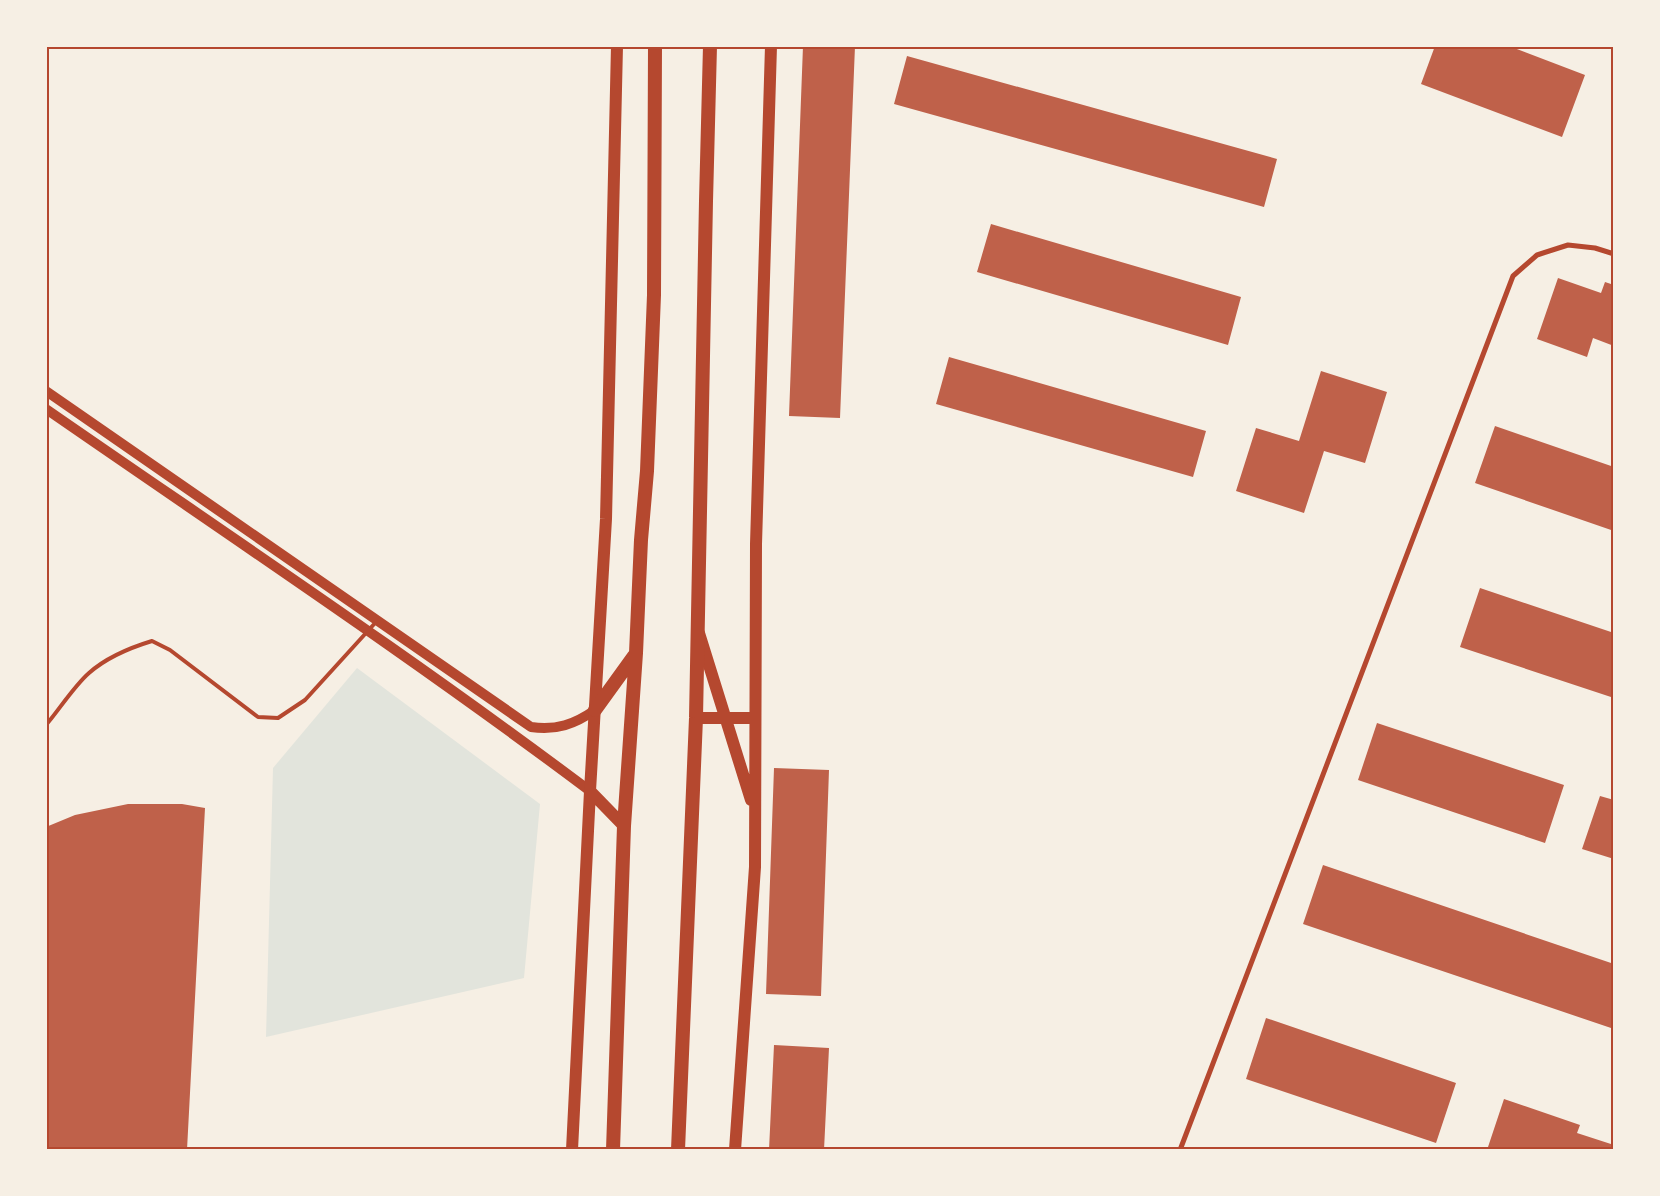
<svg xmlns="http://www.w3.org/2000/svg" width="1660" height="1196" viewBox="0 0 1660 1196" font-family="Barlow,sans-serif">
  <rect width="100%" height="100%" fill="#f6efe4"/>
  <!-- green -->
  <path fill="#e2e4dc" d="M357 668 540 804 524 978 266 1037 273 768Z"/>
  <!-- building -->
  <path fill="#bf614a" d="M803 46H855L840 418 789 416Z
    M1435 46H1509L1585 75 1562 137 1421 84Z
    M907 56 1277 159 1264 207 894 104Z
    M991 224 1241 297 1228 345 977 272Z
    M1558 278 1601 293 1605 282 1614 285V346L1593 338 1587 357 1537 339Z
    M949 357 1206 431 1193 477 936 404Z
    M1321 371 1387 392 1365 463 1324 451 1304 513 1236 491 1256 428 1299 441Z
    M1495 426 1614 467V531L1475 483Z
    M1480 588 1614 633V698L1460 647Z
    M1377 723 1564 785 1545 843 1358 780Z
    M774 768 829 770 821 996 766 994Z
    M1600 796 1614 800V859L1582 849Z
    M128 804H182L205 808 187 1150H46V827L75 815Z
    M1323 865 1614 964V1029L1303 924Z
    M1266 1018 1456 1083 1436 1143 1246 1079Z
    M774 1045 829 1048 824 1150H769Z
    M1504 1099 1580 1125 1577 1133 1614 1145V1150H1487Z"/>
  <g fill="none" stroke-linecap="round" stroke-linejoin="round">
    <!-- service -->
    <path stroke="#b5482f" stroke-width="4" d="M46 725C59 710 74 686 89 673 107 657 129 648 152 641L170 650 258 717 278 718 305 700 376 622"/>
    <!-- minor -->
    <path stroke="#b5482f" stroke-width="5" d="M1180 1150 1513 276 1537 255 1568 245 1595 248 1614 254"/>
    <!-- secondary -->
    <path stroke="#b5482f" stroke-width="10" d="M46 391 531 727C556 731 575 724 595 710
      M46 409C228 535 413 658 590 791"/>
    <!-- primary -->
    <path stroke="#b5482f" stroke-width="12" d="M699 633 751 800
      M696 718H755
      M590 791 624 826
      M572 1150 590 791 606 519 617 46
      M735 1150 755 867 756 544 771 46"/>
    <!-- trunk -->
    <path stroke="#b5482f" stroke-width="14" d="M595 710 634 656
      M613 1150 624 826 636 653 641 540 647 471 654 295 655 46
      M678 1150 696 718 706 201 710 46"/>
  </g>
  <!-- border -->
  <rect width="1660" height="1196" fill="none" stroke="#f6efe4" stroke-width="95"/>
  <rect x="48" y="48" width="1564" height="1100" fill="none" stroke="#b5482f" stroke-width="2"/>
</svg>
